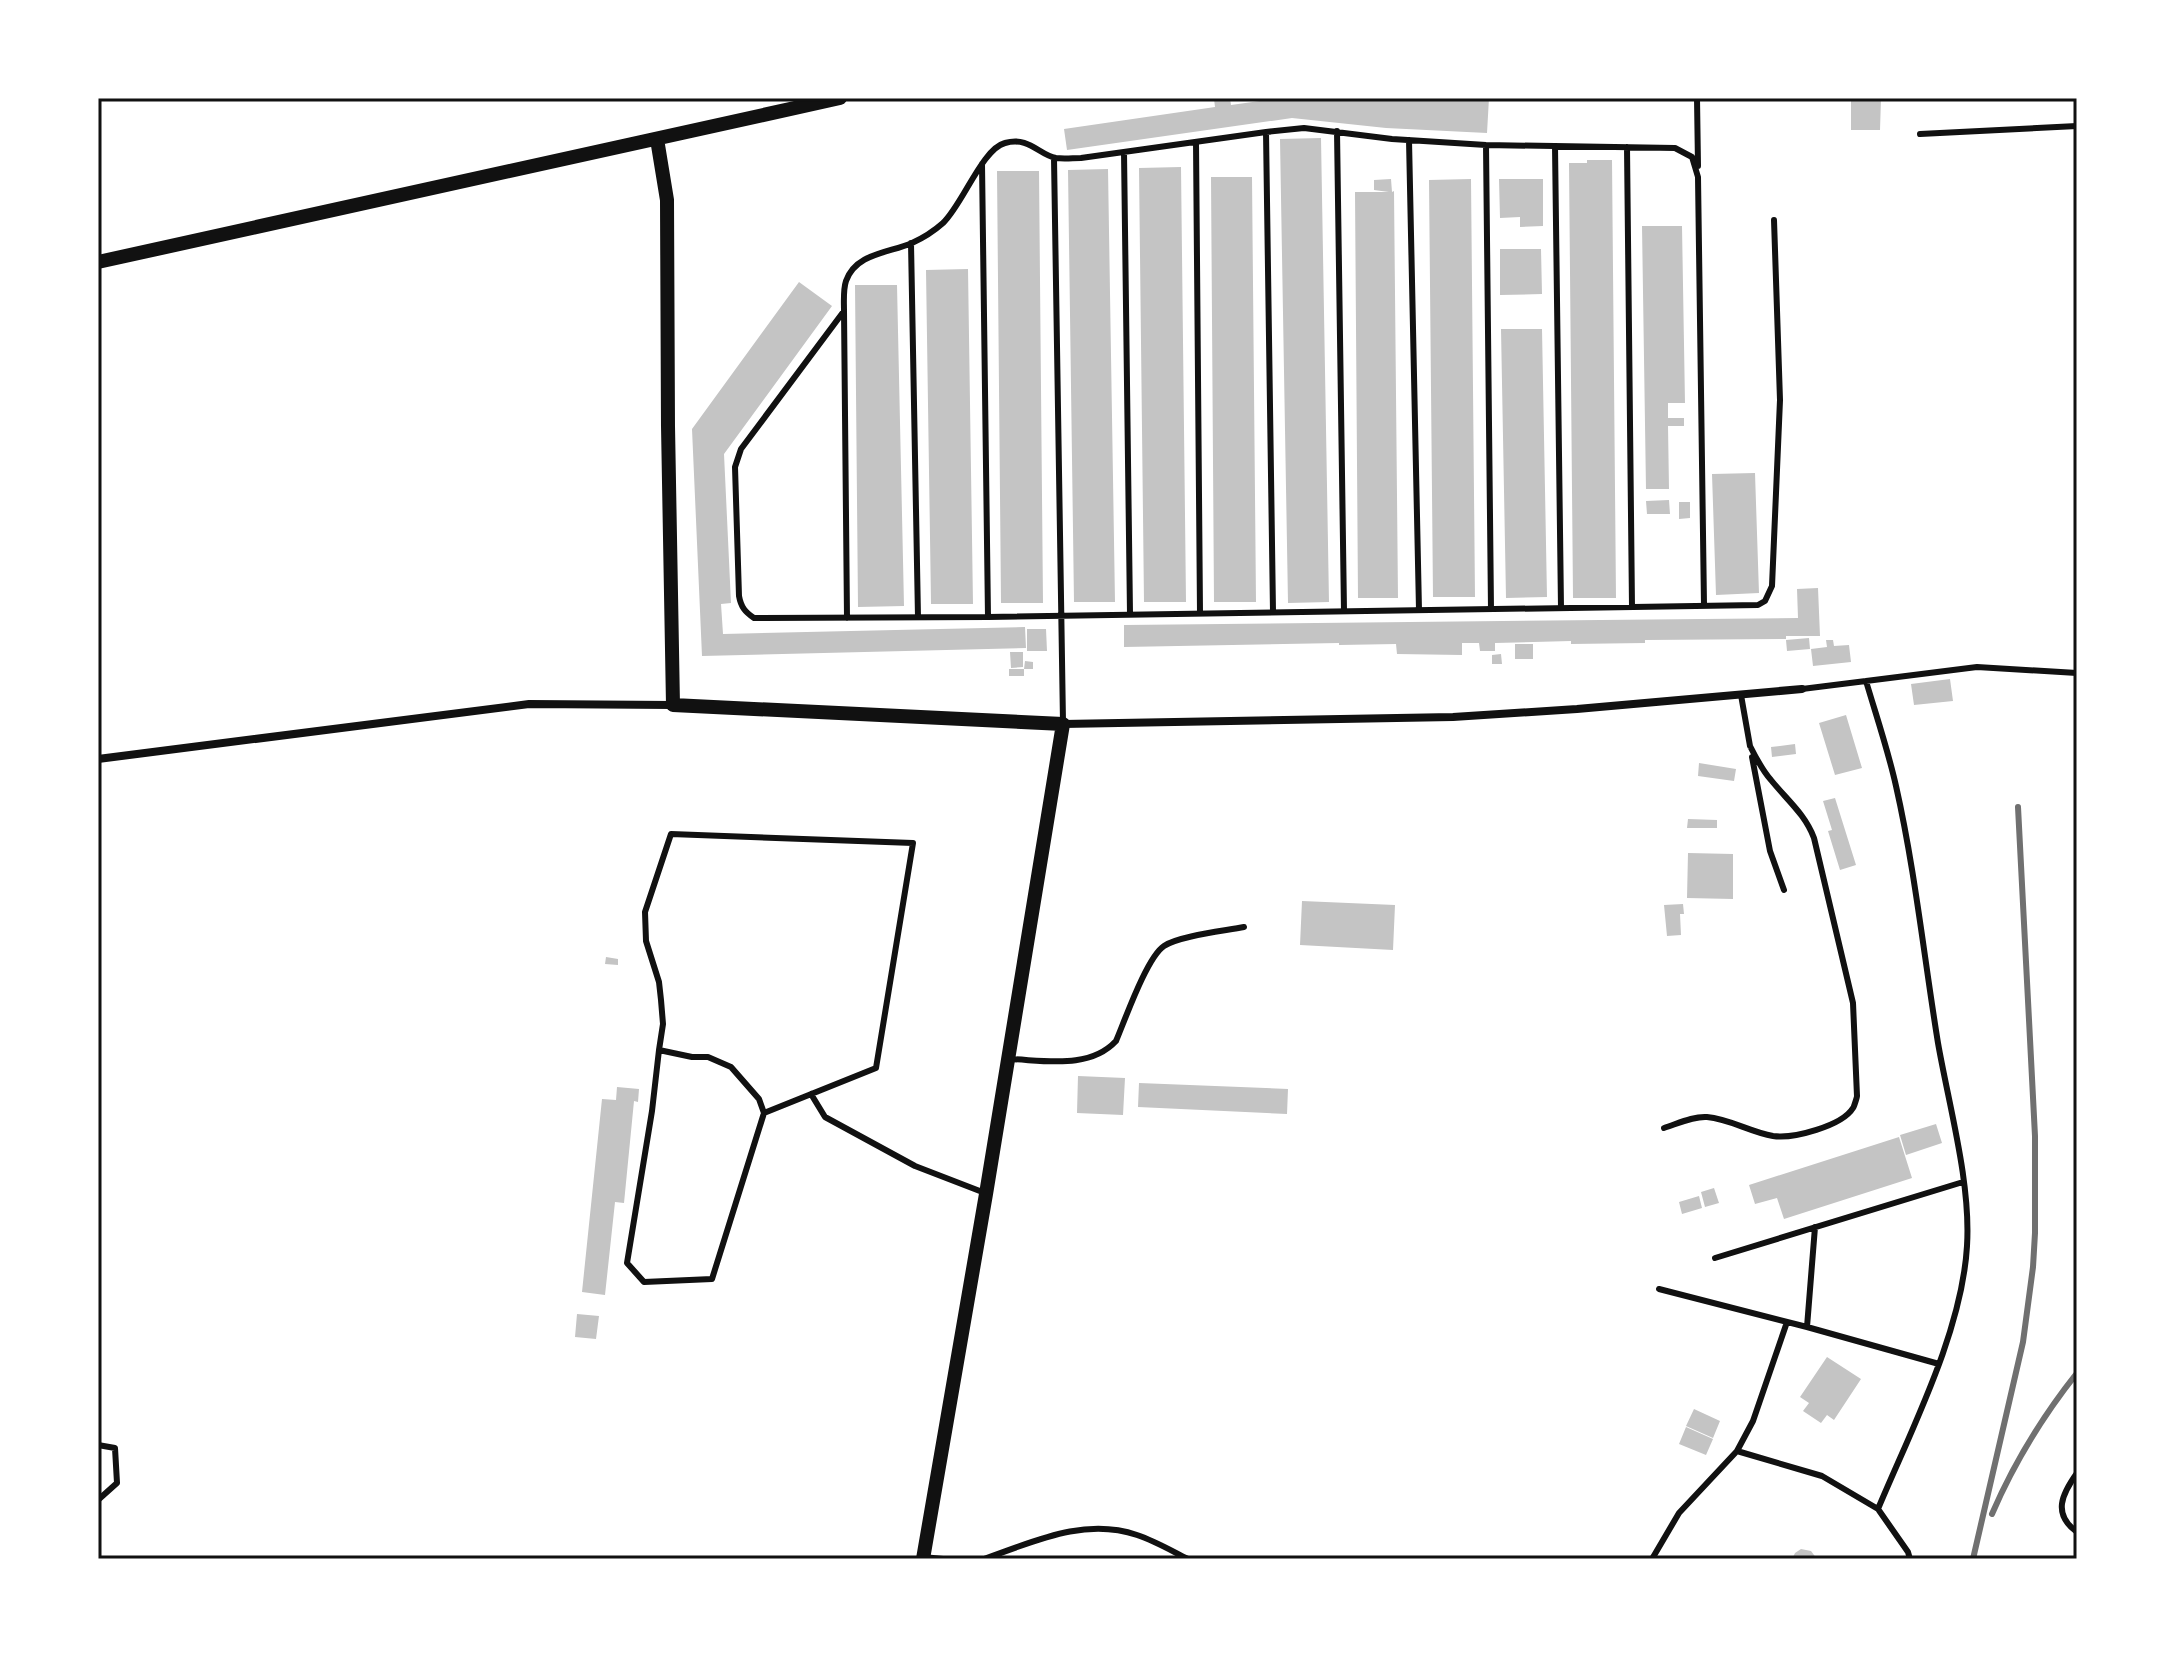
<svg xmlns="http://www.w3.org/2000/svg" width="2175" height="1657" viewBox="0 0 2175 1657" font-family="'Noto Sans',sans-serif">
  <rect width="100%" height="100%" fill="#fff"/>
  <!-- building -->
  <path fill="#c4c4c4" d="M1219 98H1230L1231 105 1281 98H1489L1487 133 1386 128 1292 118 1067 150 1064 129 1215 107 1214 99Z
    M1851 98H1881L1880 130H1851Z
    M1321 138 1329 602 1288 603 1280 139Z
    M1587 160H1612L1616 598H1573L1569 163H1587Z
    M1181 167 1186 602H1144L1139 168Z
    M1108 169 1115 602H1074L1068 170Z
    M997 171H1039L1043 603H1001Z
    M1211 177H1252L1256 602H1214Z
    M1391 179 1392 192 1394 191 1398 598H1358L1355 192H1389L1374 190V180Z
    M1471 179 1475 597H1433L1429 180Z
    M1499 179H1543V226L1520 227V217L1500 218Z
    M1642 226H1682L1685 403H1668V418H1684V426H1668L1669 489H1646Z
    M1500 249H1541L1542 294 1500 295Z
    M968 269 973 604H931L926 270Z
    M799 282 832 306 724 454 731 603 721 604 723 634 1025 627 1026 648 702 656 692 429Z
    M855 285H897L904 606 858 607Z
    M1501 329H1542L1547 597 1506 598Z
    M1755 473 1759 593 1716 595 1712 474Z
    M1669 500 1670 514H1647L1646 501Z
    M1679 502H1690V518L1679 519Z
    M1818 588 1820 636H1786V639L1645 640V643L1571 644V641L1495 643V651H1480L1479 643H1462V655L1397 654 1396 644 1339 645V643L1124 647V625L1798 618 1797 589Z
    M1027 629H1046L1047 651H1027Z
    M1809 638 1810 649 1787 651 1786 640Z
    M1826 640H1833L1834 646 1849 645 1851 662 1813 666 1811 649 1827 647Z
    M1515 644H1533V659H1515Z
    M1010 652H1023V667L1011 668Z
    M1501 654 1502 664H1492V655Z
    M1025 661 1033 662V669H1024Z
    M1009 669H1024V676H1009Z
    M1950 679 1953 701 1914 705 1911 684Z
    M1846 715 1862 768 1835 775 1819 723Z
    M1795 744 1796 754 1772 757 1771 747Z
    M1699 763 1736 769 1734 781 1698 776Z
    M1835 798 1856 865 1840 870 1828 831 1832 830 1823 801Z
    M1688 819 1717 820V828H1687Z
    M1688 853 1733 854V899L1687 898Z
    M1302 901 1395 905 1393 950 1300 945Z
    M1683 904 1684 914H1680L1681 935 1667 936 1664 905Z
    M606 957 618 959V965L605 964Z
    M1078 1076 1125 1078 1123 1115 1077 1113Z
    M1139 1083 1288 1089 1287 1114 1138 1107Z
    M617 1087 639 1089 638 1102 634 1101 624 1203 615 1202 605 1295 582 1292 602 1099 616 1100Z
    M1936 1124 1942 1143 1906 1155 1900 1135Z
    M1899 1137 1912 1178 1784 1219 1777 1198 1755 1204 1749 1185Z
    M1714 1188 1719 1203 1705 1207 1701 1192Z
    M1699 1196 1702 1208 1682 1214 1679 1202Z
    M577 1314 599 1316 596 1339 575 1337Z
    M1827 1357 1861 1379 1834 1420 1827 1415 1821 1423 1803 1411 1809 1403 1800 1397Z
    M1694 1409 1720 1421 1713 1438 1686 1426Z
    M1686 1427 1713 1439 1706 1455 1679 1444Z
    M1801 1549 1811 1551 1817 1559H1792L1795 1553Z"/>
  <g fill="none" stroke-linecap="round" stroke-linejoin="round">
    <!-- service -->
    <path stroke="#111" stroke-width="6" d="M1697 98 1698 166
      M1337 131 1344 611
      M1266 132 1273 612
      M1920 134 2077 126
      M1409 140 1419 610
      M1196 142 1200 613
      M1486 145 1491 609
      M1555 146 1561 608
      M1627 147 1632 607
      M1124 152 1130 614
      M1054 158 1063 722
      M982 164 988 617
      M911 243 918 617
      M844 311 847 618
      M1704 605 1698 177 1692 157 1675 148 1486 145 1392 139 1304 128 1266 132 1081 158C1073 158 1064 159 1056 158 1039 155 1029 136 1005 143 982 149 963 204 943 223 934 231 923 238 912 243 889 253 856 253 846 281 843 290 844 301 844 311L741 449 735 467 739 596C741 607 745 612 754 618L988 617 1758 605 1765 601 1772 586 1780 400 1774 220
      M1866 681 1977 667 2077 673
      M1802 689 1866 681C1876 715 1888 750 1896 786 1915 870 1924 957 1938 1043 1949 1106 1971 1183 1967 1246 1962 1332 1911 1430 1878 1509
      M1741 695 1750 746
      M1752 757 1770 851 1784 890
      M659 1050 663 1024 661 1000 659 982 646 941 645 912 671 834 913 843 876 1068 764 1113
      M659 1050 692 1057H708L731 1067 759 1099 764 1113 712 1279 644 1282 627 1263 652 1111Z
      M1008 1059C1044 1060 1089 1070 1116 1041 1125 1020 1147 957 1164 946 1179 936 1224 931 1244 927
      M811 1094 825 1117 915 1166 985 1193
      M1664 1128C1677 1124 1693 1116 1707 1117 1730 1119 1750 1132 1773 1136 1793 1139 1842 1126 1853 1108 1854 1107 1857 1097 1857 1096L1853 1003 1814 838C1805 814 1787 800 1771 780 1762 770 1756 758 1750 746
      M1815 1227 1807 1327 1939 1364
      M1715 1258 1963 1182
      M1659 1289 1807 1327
      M98 1445 115 1448 117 1483 98 1500
      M1737 1451 1753 1421 1787 1322
      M2077 1473C2062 1494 2052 1514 2077 1532
      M923 1557 943 1559
      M984 1559C1033 1542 1084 1517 1137 1535 1155 1541 1172 1551 1188 1559
      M1652 1559 1679 1513 1737 1451 1822 1476 1878 1509 1908 1552 1910 1559"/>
    <!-- minor -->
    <path stroke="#111" stroke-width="8" d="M1063 724 1453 717 1577 709 1802 689
      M98 759 529 704 673 705"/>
    <!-- tertiary -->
    <path stroke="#111" stroke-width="14" d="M657 139 667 200 668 426 673 705 1063 724 986 1194 923 1559
      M98 262 840 98"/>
    <!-- rail -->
    <path stroke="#707070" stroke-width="6" d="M1992 1514C2014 1463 2042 1417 2077 1373
      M1973 1559 2023 1342 2033 1267 2035 1233V1136L2018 807"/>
  </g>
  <!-- border -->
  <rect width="2175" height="1657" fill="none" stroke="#ffffff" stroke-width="200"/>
  <rect x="100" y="100" width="1975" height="1457" fill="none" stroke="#111" stroke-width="3"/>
</svg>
